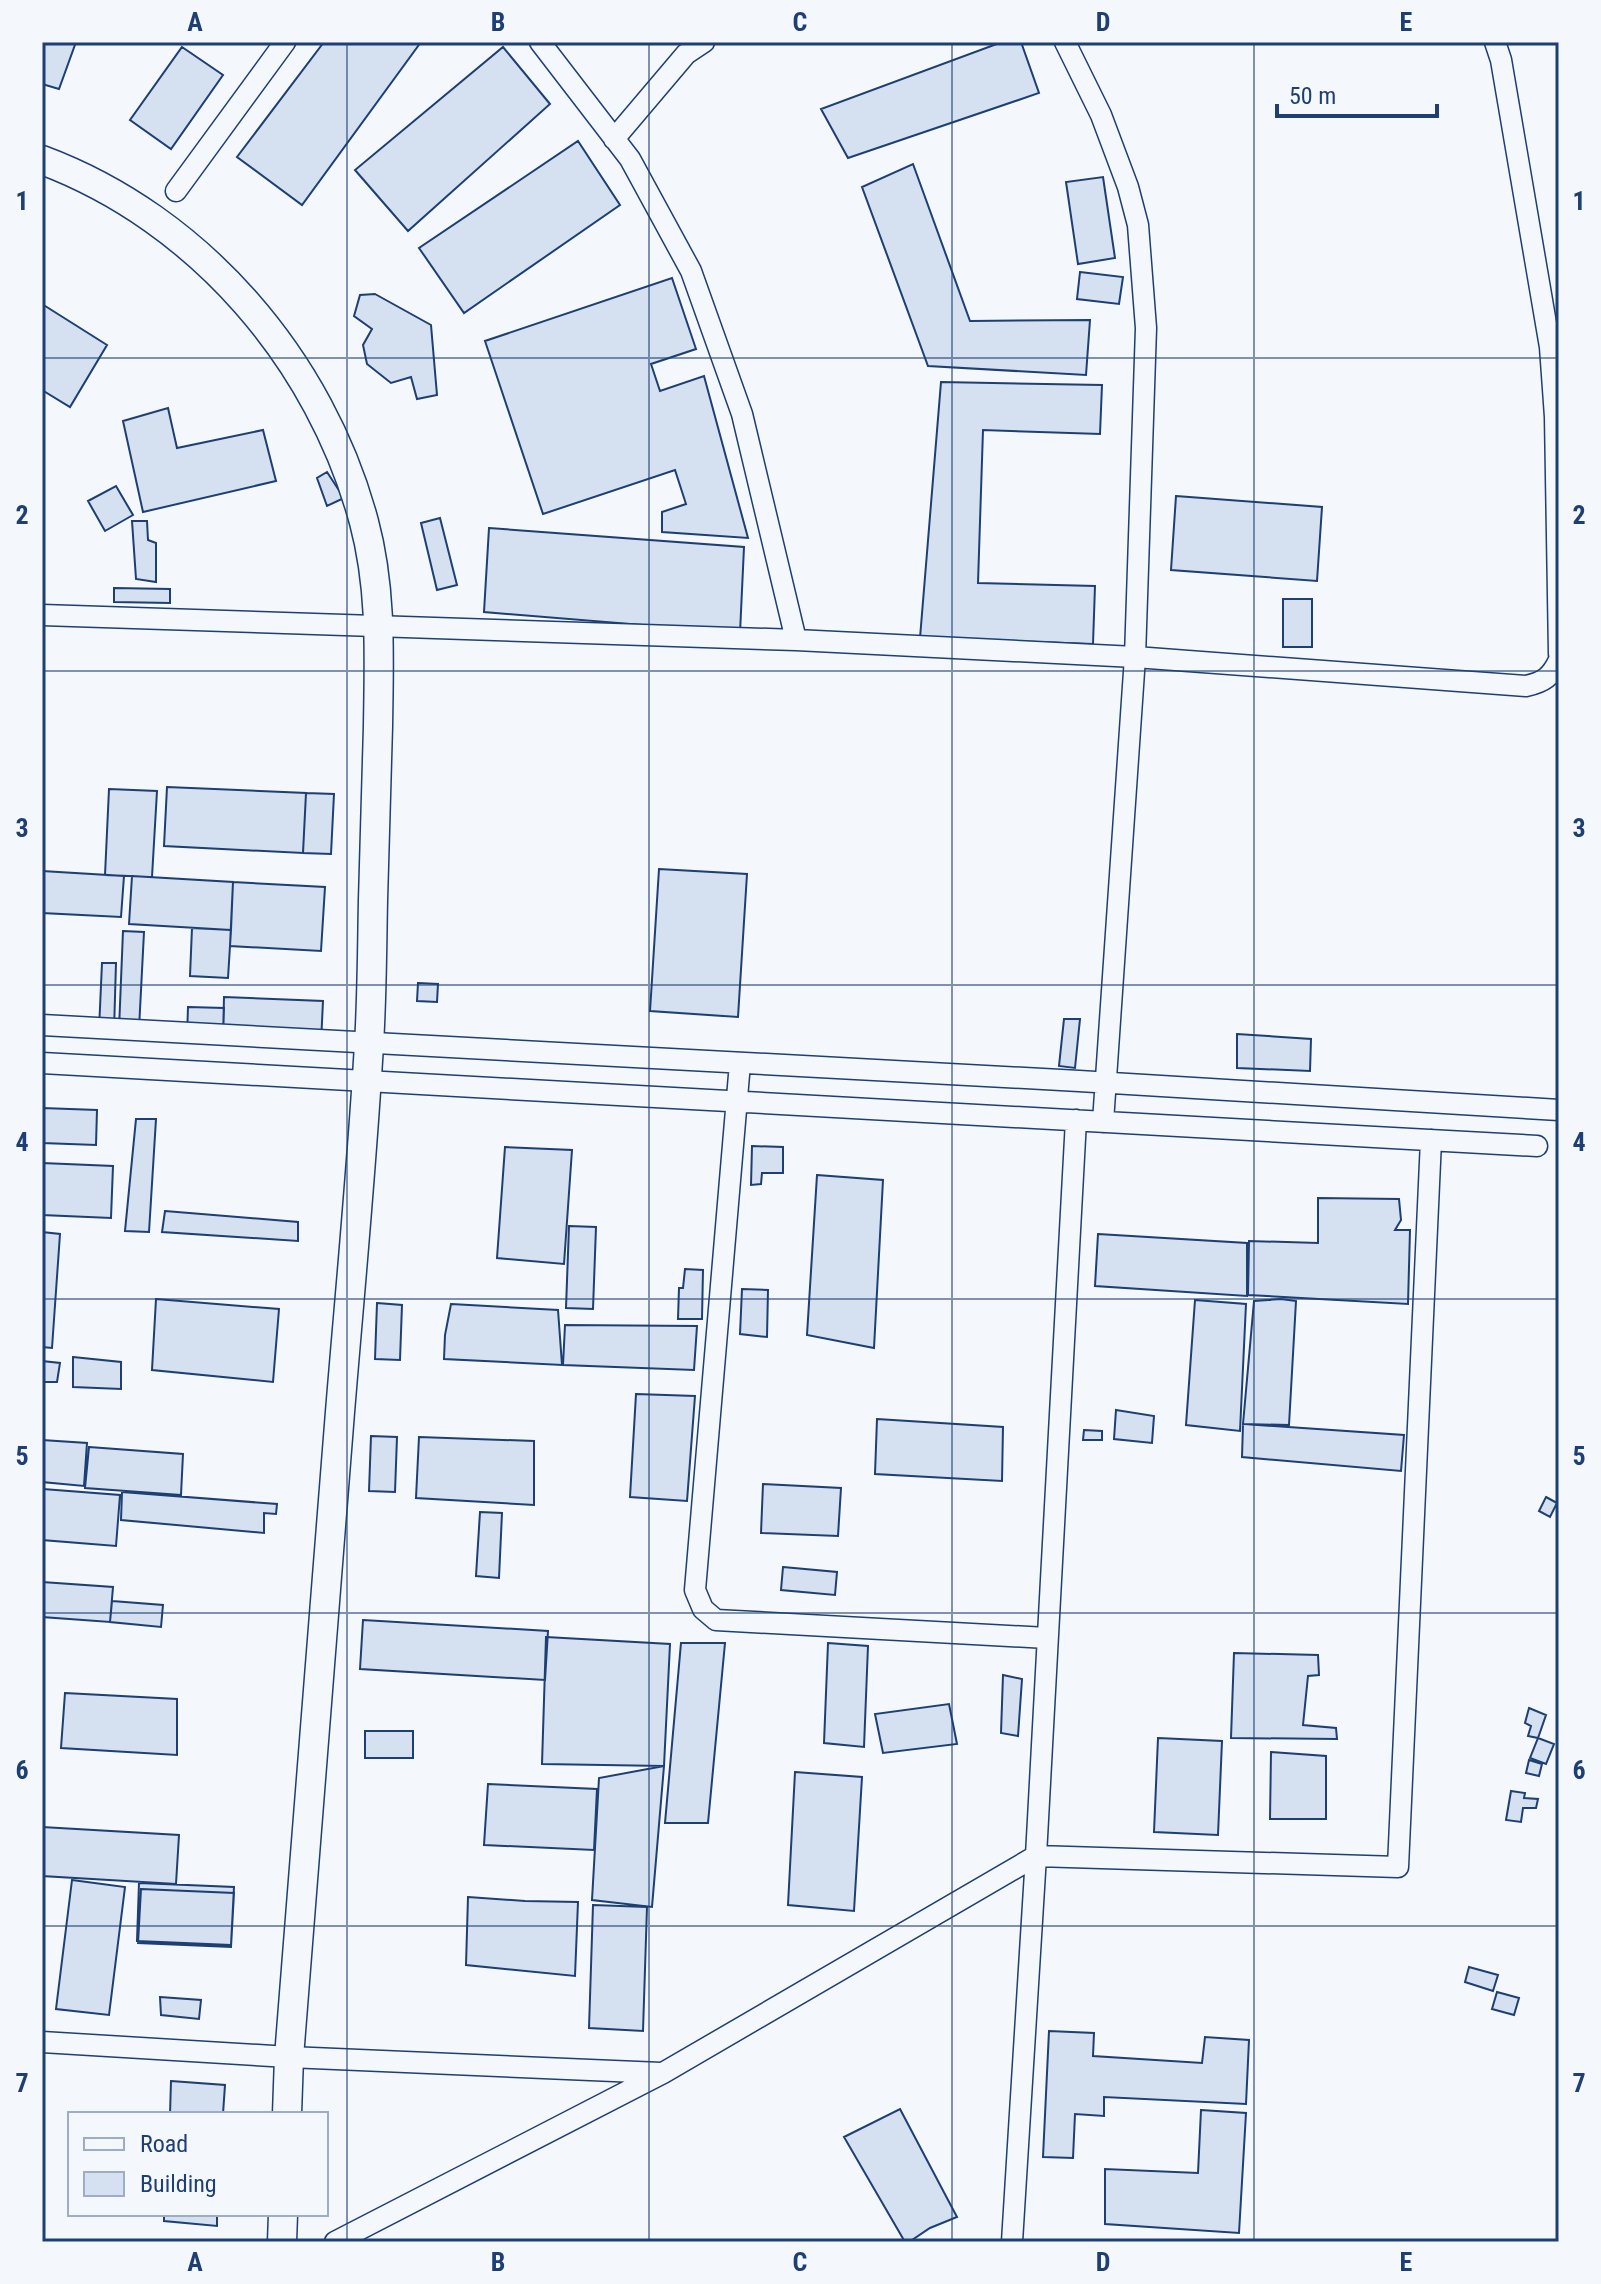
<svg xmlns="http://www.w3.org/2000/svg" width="1601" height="2284" viewBox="0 0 1601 2284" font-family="'Roboto Condensed',sans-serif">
  <rect width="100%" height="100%" fill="#f4f7fb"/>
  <!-- building -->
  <path fill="#d5e0f0" stroke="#1d3f73" stroke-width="2" d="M42 42H76L59 89 42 84Z
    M324 42H421L302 205 237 157Z
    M1002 42H1021L1039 93 848 158 821 109Z
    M182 47 223 75 171 149 130 120Z
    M503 47 550 104 408 231 355 170Z
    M578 141 620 205 464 313 419 248Z
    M913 164 970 321 1090 320 1086 375 928 366 862 187Z
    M1103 177 1115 258 1078 264 1066 182Z
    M1080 272 1123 277 1119 304 1077 299Z
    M672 278 696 349 651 364 660 391 704 376 748 538 662 532V512L686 504 675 470 543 514 485 341Z
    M375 294 431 325 437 395 417 399 411 377 391 383 367 364 363 345 372 329 354 316 360 295Z
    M42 304 107 345 70 407 42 390Z
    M941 382 1102 385 1100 434 983 430 978 583 1095 586 1093 644 920 638Z
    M168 408 177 448 263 430 276 481 143 512 123 421Z
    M327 472 344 498 327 506 317 478Z
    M116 486 133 515 105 531 88 501Z
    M1176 496 1322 507 1317 581 1171 570Z
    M440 518 457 585 437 590 421 523Z
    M132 521H147L148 540 156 543V582L136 579Z
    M489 528 744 547 740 633 484 612Z
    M114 588 170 589V603L114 602Z
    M1283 599H1312V647H1283Z
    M167 787 306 793 303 853 164 846Z
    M109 789 157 791 152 877 105 875Z
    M306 793 334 794 331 854 303 853Z
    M659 869 747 874 738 1017 650 1011Z
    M42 871 124 876 121 917 42 913Z
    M132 876 233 882 231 930 129 924Z
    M233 882 325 887 321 951 230 946Z
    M192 928 231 930 228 978 190 976Z
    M123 931 144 932 139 1029H119Z
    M102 963H116L114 1031 99 1030Z
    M418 983 438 984 437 1002 417 1001Z
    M224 997 323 1001 321 1043 223 1039Z
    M188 1007 224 1008 223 1039 187 1038Z
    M1064 1019H1080L1075 1068 1059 1066Z
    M1237 1034 1311 1039 1310 1071 1237 1068Z
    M42 1108 97 1110 96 1145 42 1143Z
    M136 1119H156L149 1232 125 1231Z
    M752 1146 783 1147V1173H762L761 1184 751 1185Z
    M505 1147 572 1150 564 1264 497 1258Z
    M42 1163 113 1166 111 1218 42 1215Z
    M817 1175 883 1180 874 1348 807 1335Z
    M1318 1198 1399 1199 1401 1220 1395 1230H1410L1408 1304 1248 1295 1249 1241 1318 1243Z
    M165 1211 298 1222V1241L162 1232Z
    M569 1226 596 1227 593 1309 566 1308Z
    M42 1232 60 1234 52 1348 42 1347Z
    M1098 1234 1247 1243V1296L1095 1286Z
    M685 1269 703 1270 702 1319H678L679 1288H683Z
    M742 1289 768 1290 767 1337 740 1334Z
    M156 1299 279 1309 273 1382 152 1370Z
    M1281 1299 1296 1301 1289 1425 1243 1424 1254 1301Z
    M1195 1300 1246 1304 1240 1431 1186 1425Z
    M377 1303 402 1305 400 1360 375 1359Z
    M451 1304 558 1310 562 1365 444 1359 445 1335Z
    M565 1325 697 1326 694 1370 563 1365Z
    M73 1357 121 1362V1389L73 1387Z
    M42 1361 60 1363 57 1382H42Z
    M636 1394 695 1396 687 1501 630 1497Z
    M1116 1410 1154 1416 1152 1443 1114 1439Z
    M877 1419 1003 1427 1002 1481 875 1474Z
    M1243 1424 1404 1435 1401 1471 1242 1457Z
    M1084 1430 1102 1431V1440H1083Z
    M371 1436 397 1437 395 1492 369 1491Z
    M419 1437 534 1441V1505L416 1498Z
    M42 1440 87 1443 84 1486 42 1482Z
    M89 1447 183 1454 181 1495 85 1488Z
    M763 1484 841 1488 838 1536 761 1533Z
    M43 1489 120 1495 116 1546 42 1540Z
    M122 1492 277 1504 276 1514 264 1513V1533L121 1520Z
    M1546 1497 1557 1503 1550 1517 1539 1511Z
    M480 1512 502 1513 499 1578 476 1576Z
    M783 1567 837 1572 835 1595 781 1590Z
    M42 1582 113 1587 110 1622 42 1617Z
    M112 1601 163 1605 161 1627 110 1622Z
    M363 1620 548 1631 545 1680 360 1669Z
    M546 1637 670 1644 664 1766 542 1764Z
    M681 1643H725L708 1823H665Z
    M828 1643 868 1646 864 1747 824 1743Z
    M1234 1653 1318 1655 1319 1675 1308 1676 1303 1725 1336 1728 1337 1739 1231 1738Z
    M1003 1675 1022 1679 1018 1736 1001 1733Z
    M65 1693 177 1699V1755L61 1748Z
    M949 1704 957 1744 883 1753 875 1714Z
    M1529 1708 1546 1715 1538 1738 1528 1736 1531 1726 1525 1723Z
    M365 1731H413V1758H365Z
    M1158 1738 1222 1741 1218 1835 1154 1832Z
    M1538 1738 1554 1744 1546 1764 1530 1758Z
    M1271 1752 1326 1756V1819H1270Z
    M1529 1760 1542 1764 1539 1776 1526 1773Z
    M664 1766 652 1907 592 1900 599 1778Z
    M795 1772 862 1777 854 1911 788 1905Z
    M488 1784 597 1789 594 1850 484 1845Z
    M1511 1791 1525 1793 1524 1798 1538 1799 1536 1808H1523L1521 1822 1506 1820Z
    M42 1827 179 1835 176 1884 42 1876Z
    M72 1880 125 1887 109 2015 56 2009Z
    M139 1883 234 1887 231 1945 137 1941Z
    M141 1889 234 1893 231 1947 138 1943Z
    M468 1897 525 1901 578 1902 575 1976 466 1965Z
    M593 1905 647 1907 643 2031 589 2028Z
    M1469 1967 1498 1975 1493 1991 1465 1982Z
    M1497 1992 1519 1998 1514 2015 1492 2009Z
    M160 1997 201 2000 199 2019 161 2015Z
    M1049 2031 1094 2033 1093 2056 1202 2063 1205 2037 1249 2040 1246 2104 1104 2097V2116L1075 2114 1073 2158 1043 2157Z
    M171 2081 225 2085 223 2114H170Z
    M900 2109 957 2217 930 2228 909 2242H905L844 2137Z
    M1201 2110 1246 2113 1239 2233 1105 2224V2169L1198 2173Z
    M164 2214H217V2226L164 2221Z"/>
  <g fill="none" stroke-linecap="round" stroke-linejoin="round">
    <defs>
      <path id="street" d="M540 42 630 159 691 271 742 414 796 640
        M1065 42 1101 115 1128 187 1138 225 1146 328 1135 657 1103 1122
        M1495 42 1501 60 1550 347 1555 417 1559 654
        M614 139 686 54 704 42
        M176 191 285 42
        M42 615 796 640 1135 657 1526 686C1544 682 1551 677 1559 660
        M42 1025 1079 1081 1559 1110
        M42 1063 1537 1146
        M740 1063 695 1590 703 1609 716 1620 1047 1638
        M42 2042 289 2057 661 2073
        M335 2242 663 2073 1036 1856 1398 1867 1431 1140
        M1012 2242 1036 1856 1076 1120"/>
      <path id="secondary" d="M42 160C200 219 321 361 364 522 382 589 379 657 378 726 376 784 375 842 373 900 372 948 372 996 369 1044 362 1167 350 1290 340 1412 323 1627 306 1842 289 2057L287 2114
        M282 2242 283 2214"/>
    </defs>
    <!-- street casing -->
    <use href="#street" stroke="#1d3f73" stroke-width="23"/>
    <!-- secondary casing -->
    <use href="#secondary" stroke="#1d3f73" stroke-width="31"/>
    <!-- street -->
    <use href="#street" stroke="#f4f7fb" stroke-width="20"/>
    <!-- secondary -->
    <use href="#secondary" stroke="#f4f7fb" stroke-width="28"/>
  </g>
  <!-- grid -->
  <path fill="none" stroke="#1d3f73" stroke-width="2" stroke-opacity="0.55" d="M347 42V2242M649 42V2242M952 42V2242M1254 42V2242M42 358H1559M42 671H1559M42 985H1559M42 1299H1559M42 1613H1559M42 1926H1559"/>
  <!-- border -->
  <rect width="1601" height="2284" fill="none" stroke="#f4f7fb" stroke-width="88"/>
  <!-- legend -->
  <rect x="68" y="2112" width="260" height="104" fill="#f4f7fb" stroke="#9eadc5" stroke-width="2"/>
  <rect x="84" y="2138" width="40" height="12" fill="#f4f7fb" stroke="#9eadc5" stroke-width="2"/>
  <text x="140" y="2152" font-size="24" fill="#1d3f73">Road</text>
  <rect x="84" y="2172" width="40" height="24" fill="#d5e0f0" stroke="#9eadc5" stroke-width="2"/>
  <text x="140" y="2192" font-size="24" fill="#1d3f73">Building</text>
  <!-- scale -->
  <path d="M1277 104v12h160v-12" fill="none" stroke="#1d3f73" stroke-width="4"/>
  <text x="1289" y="104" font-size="24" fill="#1d3f73" stroke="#f4f7fb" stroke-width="6" paint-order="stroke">50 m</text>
  <rect x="44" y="44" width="1513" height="2196" fill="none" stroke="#1d3f73" stroke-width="3"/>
  <g font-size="26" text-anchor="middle" font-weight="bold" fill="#1d3f73">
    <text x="195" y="31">A</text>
    <text x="498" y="31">B</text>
    <text x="800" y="31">C</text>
    <text x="1103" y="31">D</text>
    <text x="1406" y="31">E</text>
    <text x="22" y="210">1</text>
    <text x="1579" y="210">1</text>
    <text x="22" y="524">2</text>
    <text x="1579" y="524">2</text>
    <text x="22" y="837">3</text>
    <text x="1579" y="837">3</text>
    <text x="22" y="1151">4</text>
    <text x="1579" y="1151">4</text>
    <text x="22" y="1465">5</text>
    <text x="1579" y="1465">5</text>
    <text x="22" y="1779">6</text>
    <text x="1579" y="1779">6</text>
    <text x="22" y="2092">7</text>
    <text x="1579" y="2092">7</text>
    <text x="195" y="2271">A</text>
    <text x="498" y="2271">B</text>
    <text x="800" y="2271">C</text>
    <text x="1103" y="2271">D</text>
    <text x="1406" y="2271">E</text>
  </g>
</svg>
